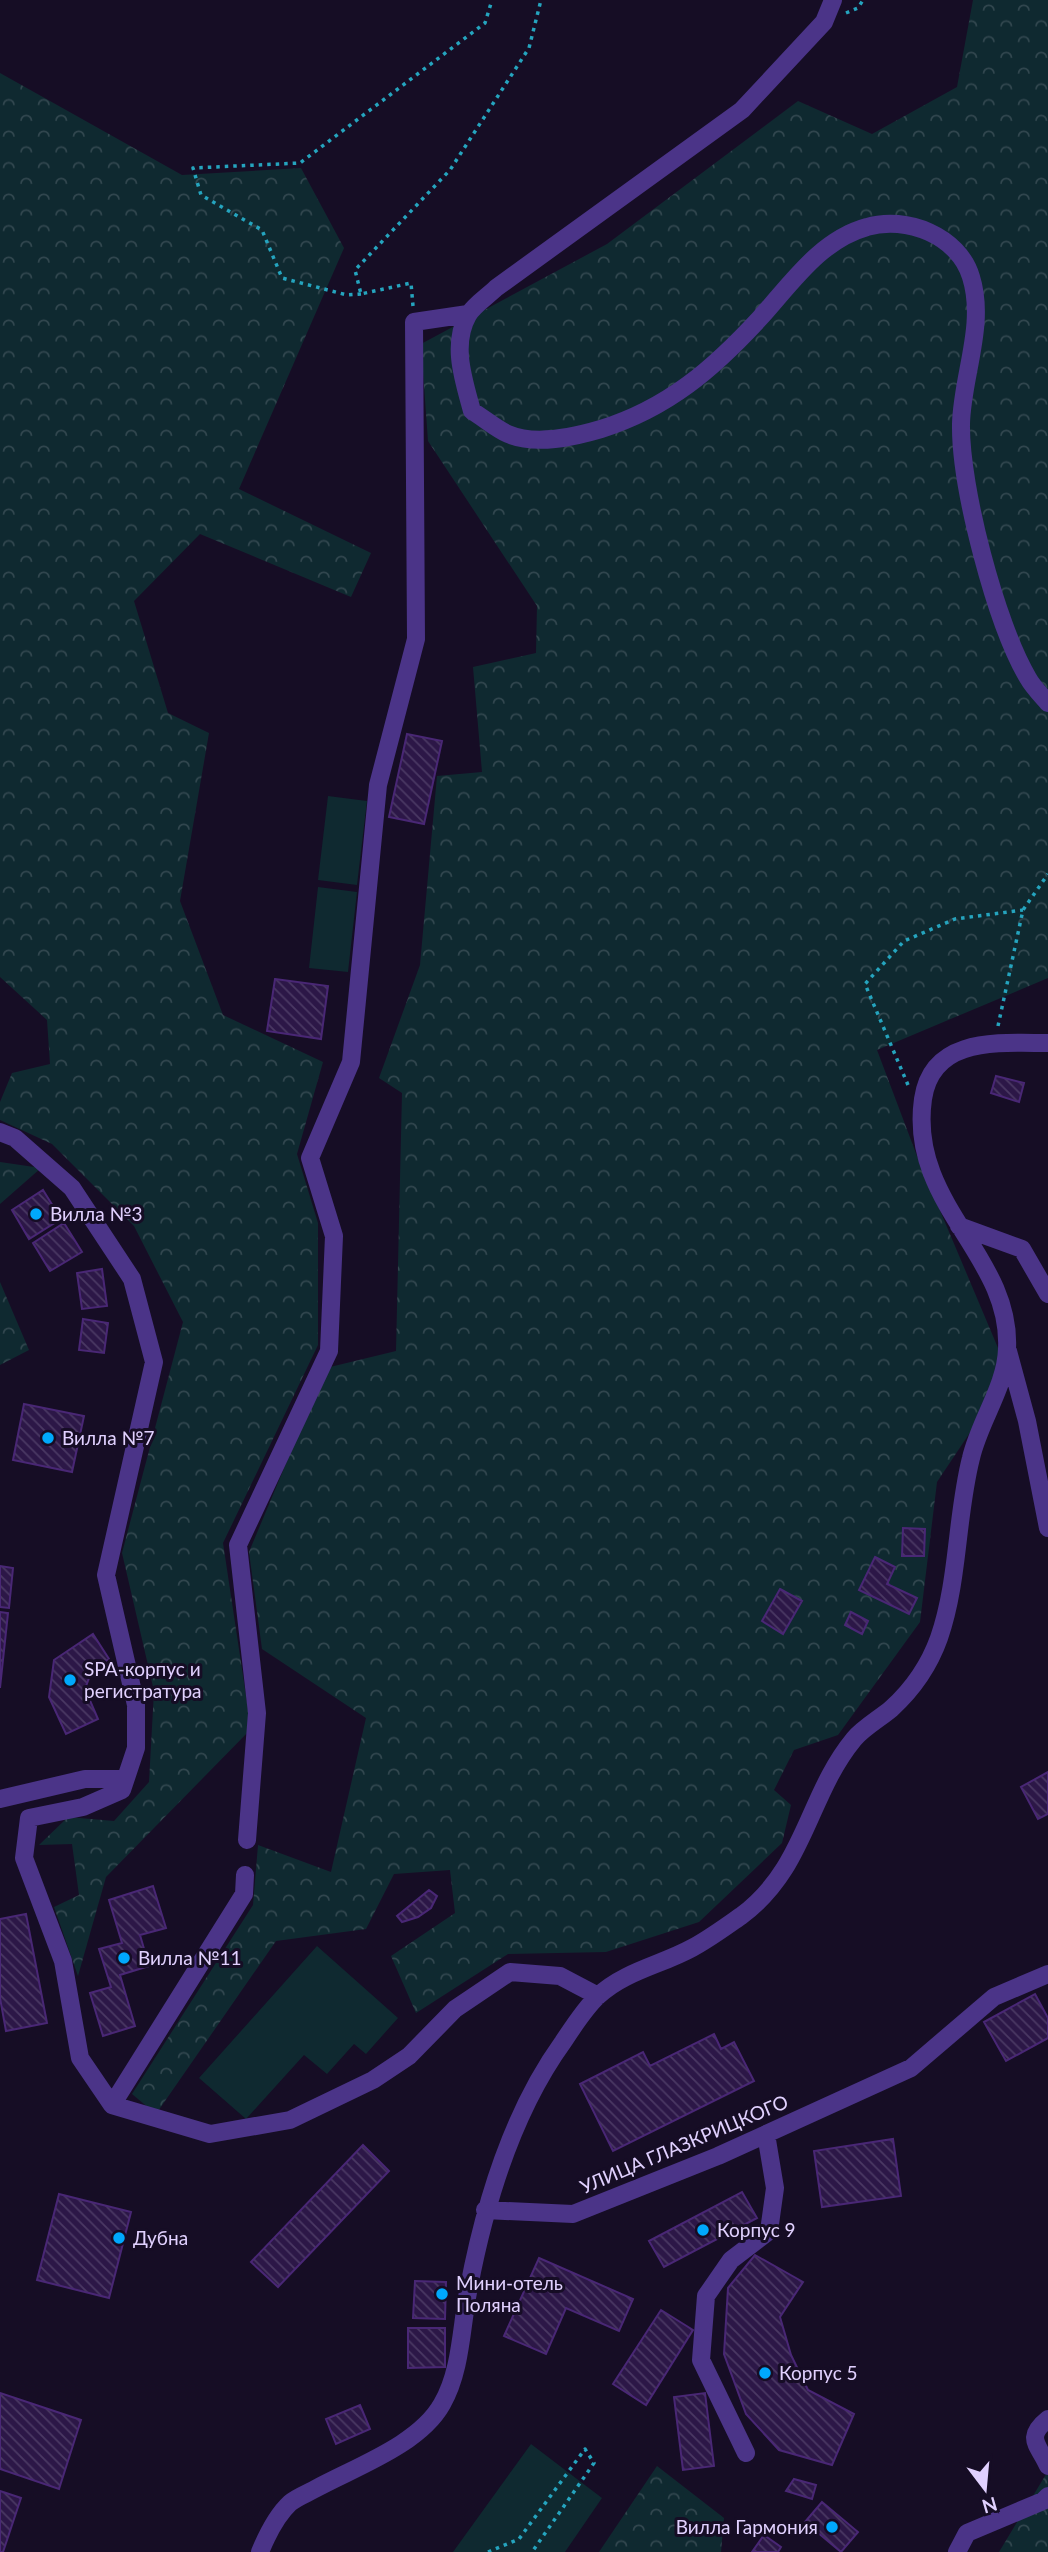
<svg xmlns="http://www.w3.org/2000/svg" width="1048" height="2552" viewBox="0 0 1048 2552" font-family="Lato,sans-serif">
  <defs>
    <pattern id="forest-crowns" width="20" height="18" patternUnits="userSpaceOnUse" patternTransform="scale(1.75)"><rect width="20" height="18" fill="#0f2930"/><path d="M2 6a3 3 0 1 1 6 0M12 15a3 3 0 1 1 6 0" fill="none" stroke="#32474f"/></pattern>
    <pattern id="building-back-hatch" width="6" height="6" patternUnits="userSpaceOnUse" patternTransform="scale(1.75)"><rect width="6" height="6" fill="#2c1747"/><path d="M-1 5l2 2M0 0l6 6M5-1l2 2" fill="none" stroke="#4a3863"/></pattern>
  </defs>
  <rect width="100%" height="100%" fill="#160d25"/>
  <!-- green -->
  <path fill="#0f2930" d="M328 796 367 801 357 885 318 880Z
    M318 887 357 892 348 972 309 968Z
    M317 1946 398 2018 366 2054 354 2044 327 2074 304 2055 246 2119 199 2078Z
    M531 2444 602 2498 565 2552H453Z"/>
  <!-- forest -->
  <path fill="url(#forest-crowns)" d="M973 0H1048V978L877 1050 917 1156 1009 1374 937 1482 920 1622 838 1735 794 1750 774 1790 791 1805 782 1843 699 1922 606 1952 508 1954 416 2013 391 1956 455 1913 450 1870 394 1874 366 1929 276 1941 156 2114 132 2094 253 1905 258 1845 331 1872 366 1718 262 1649 249 1552 326 1368 396 1351 402 1093 379 1078 420 965 437 776 482 772 473 667 536 653 537 606 428 441 421 344 607 244 798 101 872 134 957 87Z
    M0 73 182 175 301 168 344 248 239 489 371 553 351 597 200 534 134 601 168 713 209 733 180 901 223 1015 323 1062 297 1154 318 1223V1345L223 1543 251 1729 106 1877 78 1976 54 1907 79 1895 72 1844 39 1845 68 1817 114 1821 149 1782 154 1691 122 1553 183 1322 134 1226 52 1144 0 1120V1102L12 1073 50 1064 47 1020 0 977Z
    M0 1162 41 1168 0 1204Z
    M0 1282 29 1350 0 1365Z
    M657 2466 724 2518 721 2552H599Z
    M1048 2471V2552H999Z"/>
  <!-- building -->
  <path fill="url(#building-back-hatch)" stroke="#492775" stroke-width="2" d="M407 734 442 741 424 824 389 817Z
    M275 979 328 986 321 1039 267 1031Z
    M996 1076 1024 1083 1019 1102 991 1093Z
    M43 1190 61 1219 29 1239 12 1210Z
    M64 1223 82 1252 50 1271 33 1243Z
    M102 1269 107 1306 82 1309 77 1273Z
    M83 1319 108 1323 104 1353 79 1350Z
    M24 1404 84 1416 72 1472 13 1460Z
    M903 1528 925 1529 924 1556H902Z
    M875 1557 895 1567 887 1584 917 1598 909 1614 859 1590Z
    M0 1566 13 1568 9 1608 0 1607Z
    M780 1589 802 1601 783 1634 762 1621Z
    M0 1612 8 1613 0 1688Z
    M851 1612 868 1621 862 1634 845 1625Z
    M93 1634 109 1659 92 1670 85 1689 98 1719 66 1734 49 1697 54 1660Z
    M1048 1772V1814L1038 1819 1021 1787Z
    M153 1886 166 1928 140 1935 149 1966 120 1975 135 2026 103 2036 90 1993 111 1987 99 1949 122 1943 109 1900Z
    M429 1890 437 1896 431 1908 418 1917 402 1922 397 1916Z
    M26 1914 47 2023 6 2031 0 1998V1919Z
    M1035 1994 1048 2018V2038L1006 2061 984 2022Z
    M714 2034 721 2049 734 2042 754 2081 613 2151 580 2084 643 2052 650 2066Z
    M893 2139 901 2196 822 2207 814 2151Z
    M363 2145 389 2171 278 2287 251 2262Z
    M742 2192 757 2218 664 2267 649 2241Z
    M59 2194 131 2212 109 2298 37 2280Z
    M755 2255 803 2282 780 2317 791 2355 808 2390 854 2414 832 2465 779 2450 746 2414 724 2354 728 2288Z
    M539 2258 633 2299 619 2331 566 2308 546 2354 504 2336Z
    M415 2281 446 2282 445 2319 413 2318Z
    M661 2310 693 2330 646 2405 613 2384Z
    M408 2328H445V2367L408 2368Z
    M0 2393 81 2420 59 2489 0 2469Z
    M705 2393 714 2466 683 2470 674 2397Z
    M360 2405 370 2429 336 2444 326 2419Z
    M794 2479 816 2485 812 2499 786 2491Z
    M0 2491 21 2498 3 2552H0Z
    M822 2502 858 2532 841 2552 805 2522Z
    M764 2535 781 2547 778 2552H752Z"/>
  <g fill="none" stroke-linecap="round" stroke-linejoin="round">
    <!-- path -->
    <path stroke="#25a4be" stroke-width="3.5" stroke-dasharray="3.5 5" stroke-linecap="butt" d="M846 13 858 8 863 0
      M361 294 347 295 282 278 262 230 201 195 193 168 300 163 485 23 492 0
      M413 306 411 283 361 294 355 270 450 170 529 48 541 0
      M998 1026 1023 910 1048 874
      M908 1085 865 984 904 941 955 919 1023 910
      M488 2552 519 2539 585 2449 594 2463 532 2552"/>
    <!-- minor -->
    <path stroke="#4b3488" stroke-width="18" d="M833 0 824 22 742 110 496 288C488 296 474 305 468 315 451 345 464 381 472 411 484 418 496 429 508 434 536 446 574 437 601 429 668 408 713 369 760 318 791 284 820 240 867 227 906 215 959 236 971 277 986 325 962 376 961 424 960 487 996 624 1028 678 1033 687 1041 695 1048 703
      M0 1132 15 1138 72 1188 132 1279 154 1362 106 1575 136 1705V1748L122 1790 83 1807 29 1818 24 1858 63 1961 80 2058 112 2105 210 2134 290 2120 373 2080 409 2056 455 2009 510 1972 560 1976 598 1996
      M959 1226 1022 1249 1048 1294
      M1008 1351 1027 1421 1048 1528
      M0 1799 85 1779H125
      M247 1840 257 1713 238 1545 329 1351 334 1236 310 1158 351 1062 378 785 416 639 414 322 468 314
      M112 2105 244 1894 245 1875
      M485 2210 573 2214 718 2156 911 2068 994 1997 1048 1974
      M1048 2419C1024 2438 1039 2445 1048 2466
      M746 2453 701 2360 706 2296 731 2260 769 2231 775 2188 766 2134
      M260 2552C267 2535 276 2516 290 2503 297 2497 308 2493 315 2489 355 2467 419 2445 442 2404 461 2371 461 2329 468 2292 484 2206 511 2114 563 2042 573 2027 585 2008 598 1996 625 1971 661 1965 692 1948 709 1939 725 1927 741 1916 806 1868 807 1796 854 1739 863 1728 879 1719 891 1709 913 1689 929 1666 939 1638 959 1580 956 1517 971 1458 979 1422 1006 1386 1007 1349 1012 1255 908 1205 923 1099 932 1036 999 1043 1048 1043
      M957 2552 967 2533 1043 2501 1048 2496"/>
  </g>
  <!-- markers -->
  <g fill="#00a8fc" stroke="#160d25" stroke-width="2.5">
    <circle cx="36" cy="1214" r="7"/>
    <circle cx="48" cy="1438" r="7"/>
    <circle cx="70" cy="1680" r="7"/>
    <circle cx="124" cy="1958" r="7"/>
    <circle cx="703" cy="2230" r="7"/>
    <circle cx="119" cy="2238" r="7"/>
    <circle cx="442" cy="2294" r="7"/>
    <circle cx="765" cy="2373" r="7"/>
    <circle cx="832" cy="2527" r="7"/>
  </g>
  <g text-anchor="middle" stroke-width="6" stroke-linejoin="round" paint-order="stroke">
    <!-- poi labels -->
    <g font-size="19" fill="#e1d1ff" stroke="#160d25" text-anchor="start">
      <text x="50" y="1221">Вилла №3</text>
      <text x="62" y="1445">Вилла №7</text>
      <text x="84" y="1676">SPA-корпус и<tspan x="84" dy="22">регистратура</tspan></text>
      <text x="138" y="1965">Вилла №11</text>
      <text x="717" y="2237">Корпус 9</text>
      <text x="133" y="2245">Дубна</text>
      <text x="456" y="2290">Мини-отель<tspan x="456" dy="22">Поляна</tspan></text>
      <text x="779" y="2380">Корпус 5</text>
      <text x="818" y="2534" text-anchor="end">Вилла Гармония</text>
    </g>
    <!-- street labels -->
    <g font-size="19" fill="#e1d1ff" stroke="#160d25">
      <text transform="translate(684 2144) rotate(-23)" y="7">УЛИЦА ГЛАЗКРИЦКОГО</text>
    </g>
  </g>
  <!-- north arrow -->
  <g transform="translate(985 2489) rotate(164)" stroke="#160d25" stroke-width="5" paint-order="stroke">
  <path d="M0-5L12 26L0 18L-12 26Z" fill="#e1d1ff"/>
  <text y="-10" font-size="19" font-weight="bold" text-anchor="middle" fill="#e1d1ff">N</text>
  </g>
</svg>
